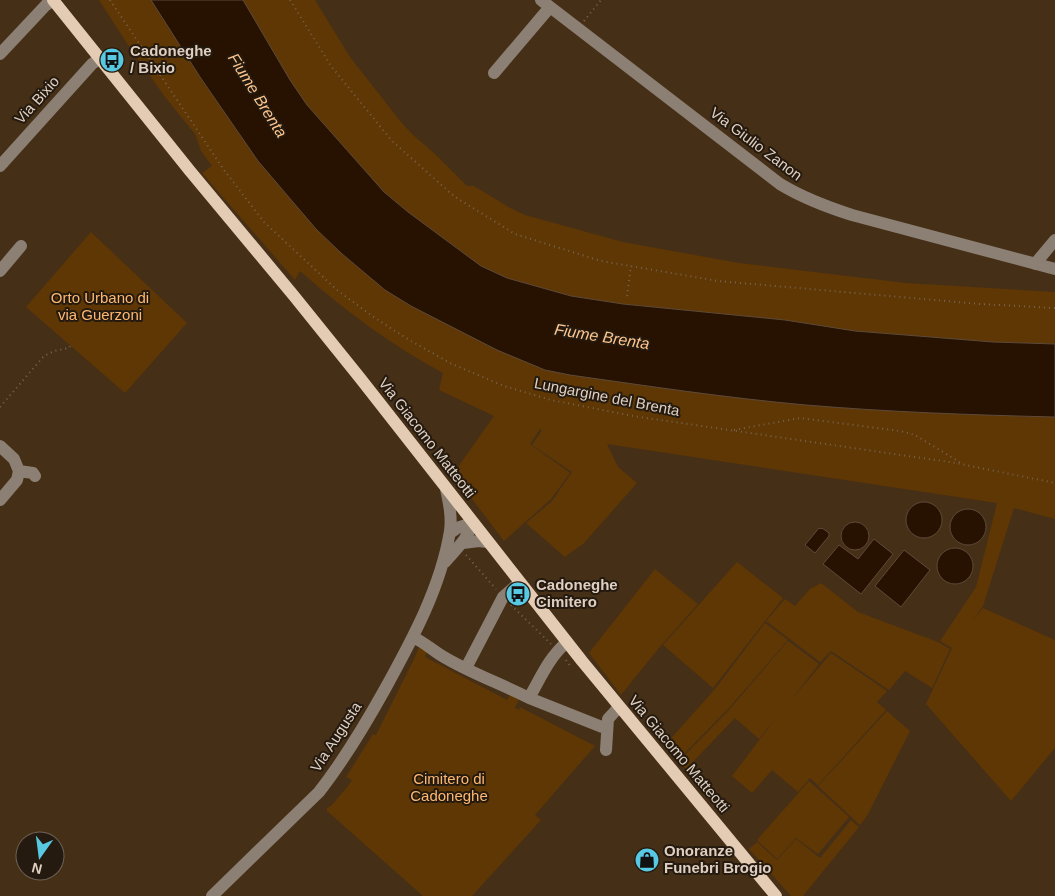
<svg xmlns="http://www.w3.org/2000/svg" width="1055" height="896" viewBox="0 0 1055 896" font-family="Helvetica,sans-serif">
  <rect width="100%" height="100%" fill="#462f17"/>
  <!-- green -->
  <path fill="#5e3704" d="M99 0H151L200 77 258 161 316 229 341 253 385 290 411 306 497 350 545 370 570 375C648 385 727 398 806 405 889 412 972 415 1055 417V519L1014 508 983 606 973 620 983 608 1055 640V748L1011 801 926 704 952 648 940 641 976 587 997 503 607 444 618 467 637 483 584 543 565 557 526 523 552 501 572 472 532 445 542 430 540 429 530 444 570 473 551 499 504 541 453 474 494 416 439 390 443 373C391 345 344 310 300 271L295 280 202 173 212 166 201 151 195 134 165 97 128 45Z
    M243 0H315L350 57 401 122 412 134 435 154 467 186H474L510 208 525 215 623 242 739 263 906 283 1055 292V344L993 342 855 331 785 320 623 304 571 296 507 278 481 266 458 249 408 212 384 192 307 105 290 80Z
    M91 232 187 323 125 393 26 307Z
    M737 562 783 598 713 688 663 645Z
    M655 569 698 604 658 649 621 695 589 653Z
    M821 583 858 612 938 642 950 649 932 688 905 671 889 690 831 651 820 662 766 621 785 599 795 606 810 589Z
    M765 623 788 640 729 708 678 760 666 744 715 689Z
    M788 641 819 664 792 699 831 653 887 691 877 702 886 710 818 785 810 778 798 792 772 770 752 793 732 776 776 718 759 739 735 718 686 769 679 761 728 711Z
    M419 647 427 651 425 657 507 700 510 694 519 699 515 708 519 710 520 707 595 746 535 815 541 820 472 896H423L327 811V808L331 806 348 786 352 780 346 777 373 734 376 735 415 657Z
    M887 711 910 731 867 816 860 825 818 786Z
    M809 781 849 817 818 854 796 838 777 859 757 840Z
    M851 820 859 827 803 896H791L749 849 757 842 777 860 796 839 820 858Z"/>
  <!-- water -->
  <path fill="#271100" stroke="#5e4a3a" d="M151 0H243L290 80 307 105 384 192 408 212 458 249 481 266 507 278 571 296 623 304 785 320 855 331 993 342 1055 344V417C972 415 889 412 806 405 727 398 648 386 570 375L545 370 497 350 411 306 385 290 341 253 316 229 258 161 200 77Z
    M906 520a18 18 0 1 1 36 0a18 18 0 1 1-36 0Z
    M950 527a18 18 0 1 1 36 0a18 18 0 1 1-36 0Z
    M841 536a14 14 0 1 1 28 0a14 14 0 1 1-28 0Z
    M819 528 821 529 822 528 829 533V536L815 553 805 545Z
    M874 539 893 554 861 594 823 564 839 545 858 559Z
    M937 566a18 18 0 1 1 36 0a18 18 0 1 1-36 0Z
    M904 550 930 570 901 607 875 586Z"/>
  <g fill="none" stroke-linecap="round" stroke-linejoin="round">
    <!-- path -->
    <path stroke="#78644f" stroke-width="2" stroke-dasharray="1 4" stroke-linecap="butt" d="M110 0 224 170 264 222 337 290 375 318 411 341 452 364 504 386 551 400 633 416 956 463 1055 483
      M290 0 331 66 392 141 455 197 515 234 601 261 718 281 980 304 1055 308
      M584 21 601 0
      M627 296 631 266
      M0 407 44 356 54 351 69 348 72 343
      M734 430 800 418 900 431 915 435 961 463
      M466 555 496 589
      M511 605 551 644
      M566 660 572 668"/>
    <!-- minor -->
    <path stroke="#8c8074" stroke-width="12" d="M541 0 780 184C803 198 827 207 852 215L1055 269
      M0 54 46 5 53 0
      M494 73 550 7
      M0 166 92 64 100 58
      M1035 264 1055 240
      M0 271 21 246
      M0 446 14 459 19 471 17 480 0 500
      M19 471 33 473 35 476
      M463 543 479 541 487 542
      M445 562C456 549 468 539 472 523L457 528 450 533
      M413 637C423 642 430 648 439 654 467 672 500 683 529 698 540 679 549 657 567 642
      M466 668 503 597 519 583
      M529 698 602 727H607
      M606 750 608 719 619 707
      M212 896 319 792C344 760 365 725 385 689 412 640 441 587 450 531 452 517 449 503 446 489"/>
    <!-- major -->
    <path stroke="#e4cbb3" stroke-width="12" d="M53 0 190 171 294 296 360 378 582 661 776 896"/>
  </g>
  <!-- icons -->
  <defs>
    <symbol id="bus-disc" viewBox="-11 -11 22 22"><circle r="9.5" fill="#58c9e3" stroke="#241a0f"/><path d="M-5-6H5V4H4V6H2V4H-2V6H-4V4H-5ZM-3.5-4V0h7V-4ZM-3.5 1.2v1.5H-2V1.2ZM2 1.2v1.5H3.5V1.2Z" fill="#111"/></symbol>
    <symbol id="shop-disc" viewBox="-11 -11 22 22"><circle r="9.5" fill="#58c9e3" stroke="#241a0f"/><path d="M-5-2.5h2.3a2.7 3.5 0 0 1 5.4 0H5L5.5 6h-11ZM-1.5-2.5h3a1.5 2.3 0 0 0-3 0Z" fill="#111"/></symbol>
  </defs>
  <g fill-rule="evenodd">
    <use href="#bus-disc" x="98" y="46" width="28" height="28"/>
    <use href="#bus-disc" x="504" y="580" width="28" height="28"/>
    <use href="#shop-disc" x="633" y="846" width="28" height="28"/>
  </g>
  <g text-anchor="middle" stroke-width="4" stroke-linejoin="round" paint-order="stroke">
    <!-- poi labels -->
    <g font-size="15" font-weight="bold" fill="#decfc1" stroke="#241a0f" text-anchor="start">
      <text x="130" y="56">Cadoneghe<tspan x="130" dy="17">/ Bixio</tspan></text>
      <text x="536" y="590">Cadoneghe<tspan x="536" dy="17">Cimitero</tspan></text>
      <text x="664" y="856">Onoranze<tspan x="664" dy="17">Funebri Brogio</tspan></text>
    </g>
    <!-- street labels -->
    <g font-size="15" fill="#decfc1" stroke="#241a0f">
      <text transform="translate(37 100) rotate(-48)" y="5">Via Bixio</text>
      <text transform="translate(756 144) rotate(37)" y="5">Via Giulio Zanon</text>
      <text transform="translate(607 397) rotate(11)" y="5">Lungargine del Brenta</text>
      <text transform="translate(427 438) rotate(52)" y="5">Via Giacomo Matteotti</text>
      <text transform="translate(336 737) rotate(-57)" y="5">Via Augusta</text>
      <text transform="translate(679 754) rotate(50)" y="5">Via Giacomo Matteotti</text>
    </g>
    <!-- park labels -->
    <g font-size="15" fill="#feb871" stroke="#241a0f">
      <text x="100" y="303">Orto Urbano di<tspan x="100" dy="17">via Guerzoni</tspan></text>
      <text x="449" y="784">Cimitero di<tspan x="449" dy="17">Cadoneghe</tspan></text>
    </g>
    <!-- water labels -->
    <g font-size="16" font-style="italic" fill="#fec58e" stroke="#241a0f">
      <text transform="translate(258 95) rotate(58)" y="6">Fiume Brenta</text>
      <text transform="translate(602 336) rotate(9)" y="6">Fiume Brenta</text>
    </g>
  </g>
  <!-- north arrow -->
  <g transform="translate(40 856) rotate(194)"><circle r="24" fill="#241a0f" stroke="#6e6256"/>
  <path d="M0-4L9 19L0 12L-9 19Z" fill="#58c9e3"/>
  <text y="-8" font-size="14" font-weight="bold" text-anchor="middle" fill="#decfc1">N</text>
  </g>
</svg>
